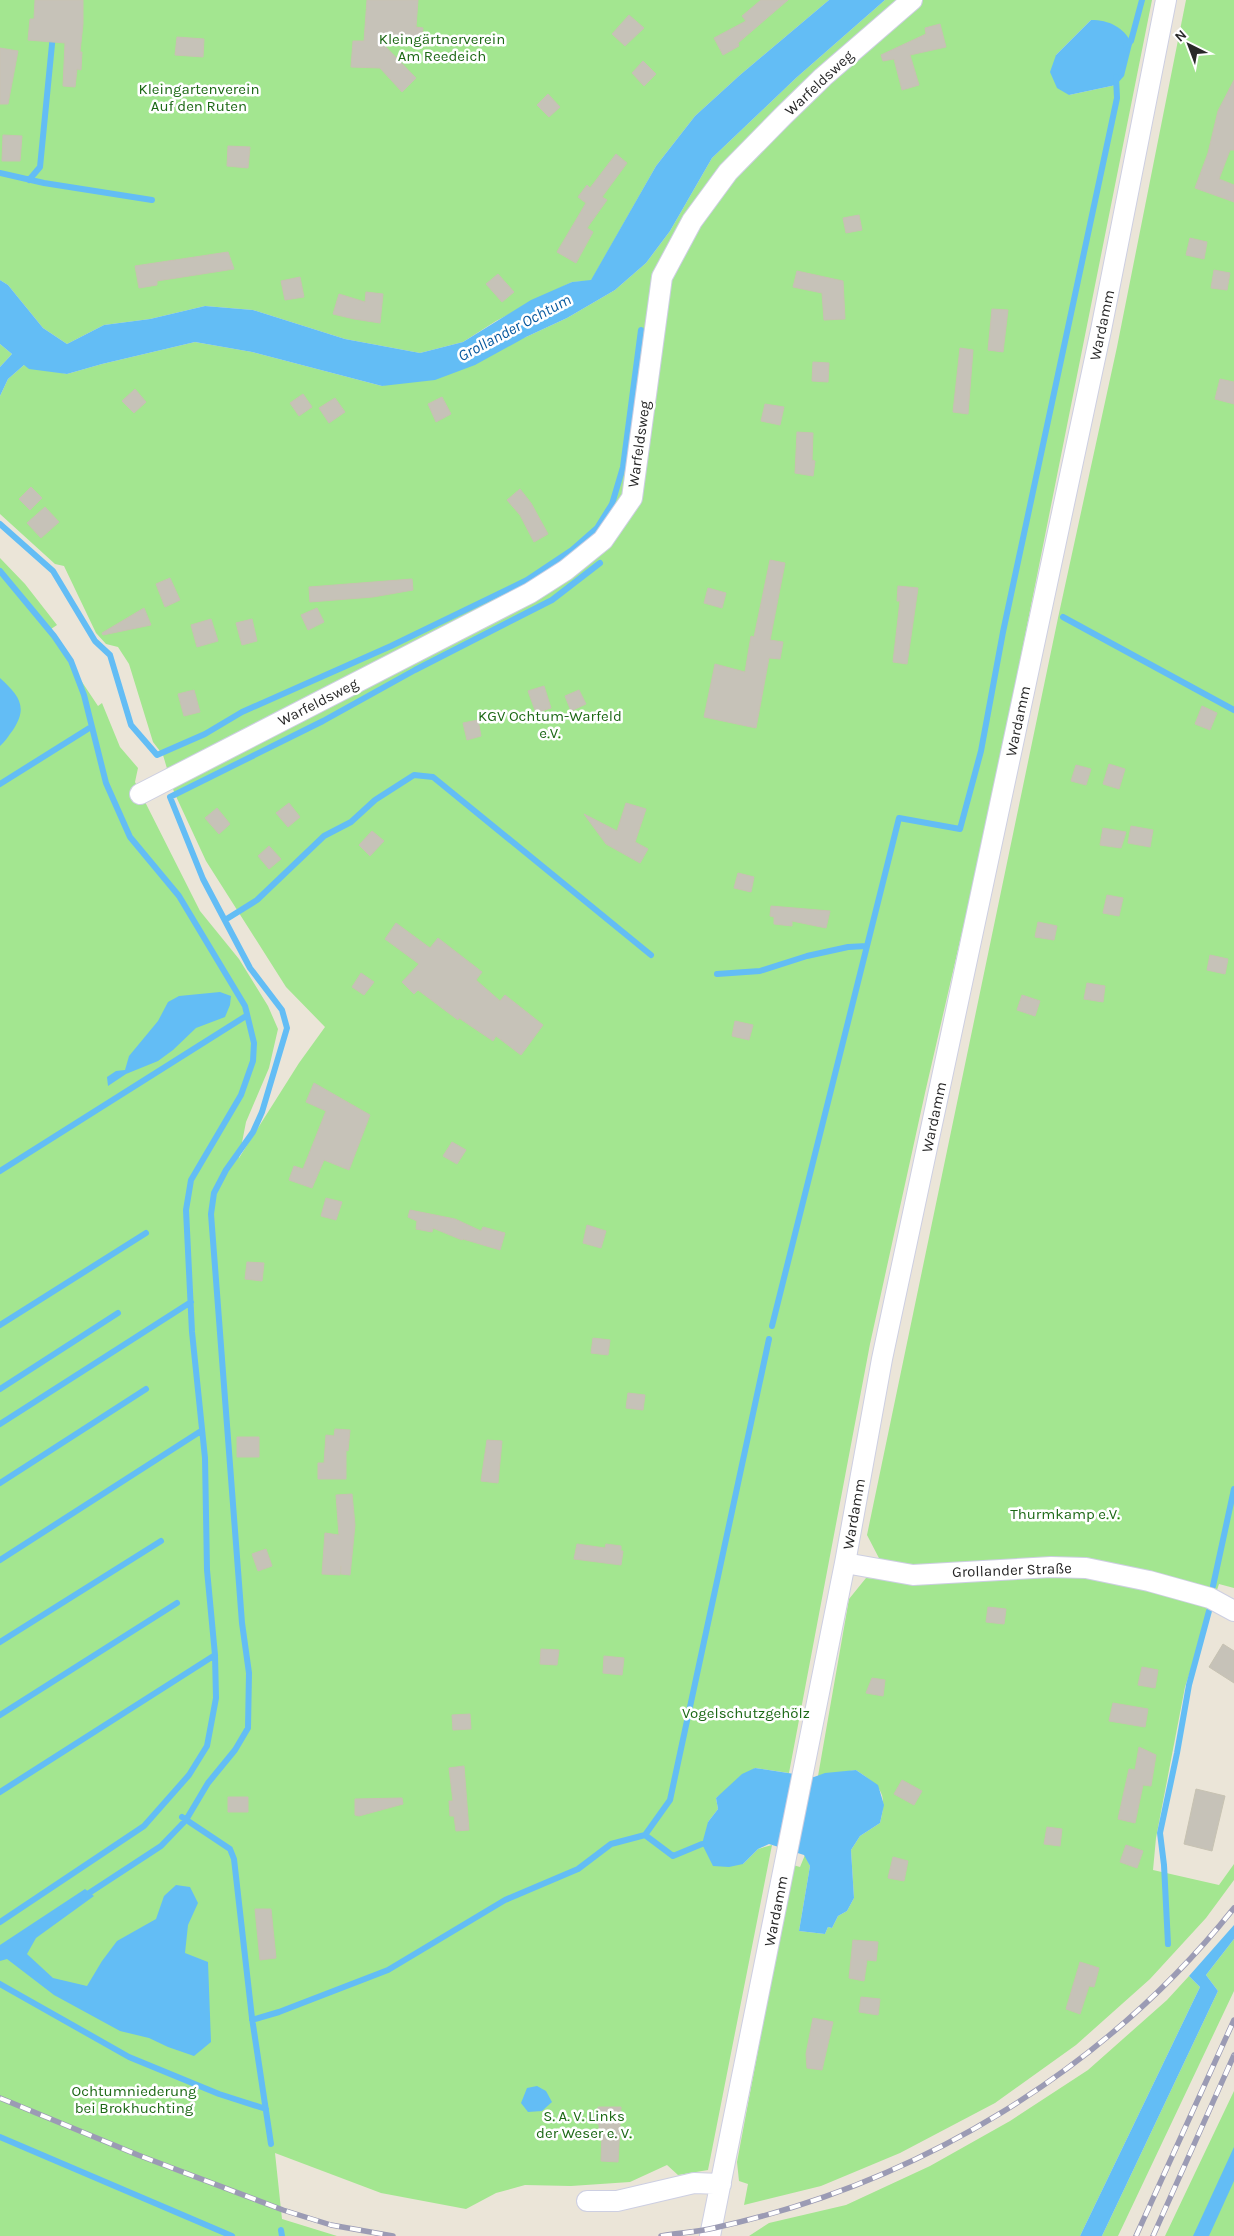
<svg xmlns="http://www.w3.org/2000/svg" width="1234" height="2236" viewBox="0 0 1234 2236" font-family="Karla,sans-serif">
  <rect width="100%" height="100%" fill="#ebe5d8"/>
  <!-- green -->
  <path fill="#a3e690" fill-rule="evenodd" d="M0 0H829L740 75 695 116 656 166 591 281 572 282 496 321 463 342 420 353 345 339 253 310 205 306 150 319 104 325 67 344 43 328 8 285 0 280Z
    M885 0H1152L991 806 925 1093 870 1344 789 1773 755 1768 716 1798 718 1809 708 1822 743 1864 758 1849 772 1845 708 2170 678 2175 667 2165 630 2182 571 2186 525 2185 496 2193 466 2209 381 2193 275 2153 282 2219 337 2236H0V558L25 584 57 625 48 631 98 706 102 703 120 747 138 768 135 782 200 911 239 959 268 1006 278 1029 269 1068 246 1122 239 1158 299 1063 325 1027 286 987 206 861 174 792 163 755 153 742 129 664 118 647 106 644 96 633 64 566 55 564 0 514V396L8 379 24 365 67 374 102 364 195 342 252 352 382 386 526 337 567 318 615 290 646 263 670 231 712 158 796 78ZM1091 20 1116 85 1069 95 1056 55Z
    M1186 0H1234V1588L1219 1584 1185 1687 1156 1838 1153 1870 1219 1885 1234 1864V1880L1206 1918 1150 1979 1076 2045 995 2103 900 2153 821 2186 744 2205 748 2184 739 2181 737 2162 793 1865 800 1867 805 1855 810 1866 799 1931 825 1934 828 1927 832 1928 838 1916 847 1911 854 1898 851 1850 860 1836 880 1823C888 1792 881 1787 856 1770L818 1776 849 1599 866 1578 878 1579 881 1562 867 1535 1058 618 1117 347Z
    M0 344 12 354 0 367Z
    M1234 1939V1991L1118 2236H1102L1218 1991 1206 1975Z
    M1189 1976 1200 1987 1080 2236H749L769 2223 846 2205 930 2166 1010 2121 1088 2070 1167 2000Z
    M1234 2091V2236H1165Z"/>
  <!-- water -->
  <path fill="#63bdf5" d="M829 0H885L796 78 712 158 670 231 646 263 615 290 567 318 526 337 475 365 435 380 382 386 252 352 195 342 102 364 67 374 29 369 24 365 8 379 0 396V367L12 354 0 344V280L8 285 43 328 67 344 104 325 150 319 205 306 253 310 345 339 420 353 463 342 531 300 572 282 591 280 656 166 695 116 740 75Z
    M1091 20C1109 20 1124 27 1132 44L1124 76 1116 85 1069 95 1057 88 1050 72 1056 55Z
    M0 678C18 695 29 706 13 730 9 735 5 742 0 746Z
    M220 992 231 996 230 1005 225 1017 196 1028 173 1050 158 1061 126 1074 108 1086 107 1077 116 1071 125 1070 129 1056 158 1021 168 1002 179 996Z
    M755 1768 814 1777 825 1773 856 1770 878 1785 884 1805 880 1823 860 1836 851 1850 854 1898 847 1911 838 1916 832 1928 828 1927 825 1934 799 1931 810 1866 804 1855 769 1844 758 1849 743 1864 729 1867 713 1866 702 1844 708 1822 718 1809 716 1798 742 1774Z
    M176 1885 190 1887 198 1903 188 1925 185 1953 208 1962 211 2042 194 2056 168 2047 149 2038 120 2031 54 1995 7 1959 0 1961V1945L85 1889 94 1896 36 1938 27 1954 53 1978 87 1986 102 1961 117 1941 156 1919 164 1896Z
    M1234 1925V1939L1206 1975 1218 1991 1102 2236H1080L1200 1987 1189 1976Z
    M537 2086 546 2091 552 2102 542 2111 528 2112 521 2103 527 2088Z
    M1234 2147V2181L1209 2236H1193Z"/>
  <g fill="none" stroke-linecap="round" stroke-linejoin="round">
    <!-- stream -->
    <path stroke="#63bdf5" stroke-width="6" d="M1126 46 1131 41 1142 0
      M0 173 44 183 152 200
      M29 180 40 167 53 34
      M0 524 53 571 95 641 110 655 131 725 157 755 205 734 242 712 391 646 527 580 572 550 597 528 612 504 623 467 641 330
      M0 571 54 636 71 661 84 695 106 783 130 837 179 896 245 1006 254 1043 253 1061 241 1095 191 1180 186 1210 192 1332 205 1458 207 1570 215 1655 216 1698 207 1746 189 1775 144 1826 0 1922
      M1063 617 1234 710
      M0 784 91 727
      M225 920 257 900 324 836 351 822 375 800 414 775 433 777 651 955
      M717 974 760 971 807 956 848 947 867 946
      M0 1171 246 1016
      M0 1325 146 1233
      M772 1326 899 818 960 829 981 751 1003 632 1117 98 1116 77
      M0 1389 118 1313
      M0 1424 191 1302
      M0 1483 146 1389
      M0 1560 201 1431
      M1213 1586 1234 1489
      M0 1642 161 1541
      M0 1715 177 1603
      M0 1792 215 1655
      M182 1817 230 1849 234 1859 252 2018 271 2144
      M645 1835 670 1800 769 1339
      M83 1897 161 1846 186 1820 208 1783 235 1750 248 1728 249 1673 242 1623 211 1214 214 1193 226 1170 253 1132 262 1112 287 1028 282 1010 250 968 203 879 170 797 323 721 415 670 552 600 600 563
      M1168 1944 1164 1865 1160 1833 1177 1753 1189 1685 1209 1611
      M0 1984 129 2057 219 2094 266 2109
      M252 2020 279 2012 388 1970 505 1900 578 1869 611 1844 645 1835 673 1856 702 1844
      M0 2137 232 2236
      M281 2230 282 2236"/>
  </g>
  <!-- building -->
  <path fill="#c6c2b8" stroke="#c7c2b2" d="M35 0H83V24L80 52H82L81 70 77 69 75 87 63 86 65 43 28 40 30 19H34Z
    M367 0H418L416 27 423 28 421 43 379 40 416 78 402 92 380 68 351 67 353 41H364Z
    M761 0H788L738 43 739 46 723 55 714 38 746 21 742 16Z
    M629 15 644 28 625 46 612 34Z
    M940 24 946 47 910 55 919 85 902 90 894 59 883 61 881 55 926 34 925 28Z
    M177 37 204 39 203 57 175 55Z
    M0 48 18 51 8 104H0Z
    M643 61 656 74 644 86 632 73Z
    M1234 80V150H1230L1219 179 1234 185V202L1195 188 1208 153 1218 111Z
    M548 94 560 107 549 117 537 105Z
    M3 135 22 136 20 161H2Z
    M228 146 250 147 248 168 227 166Z
    M616 154 627 163 602 197 607 200 587 228 593 232 576 263 557 252 586 203 578 197 587 185 590 188Z
    M859 215 862 230 846 233 843 218Z
    M1190 238 1207 242 1204 259 1186 255Z
    M228 252 234 269 157 281V285L139 288 135 266Z
    M1214 270 1230 273 1227 290 1211 288Z
    M797 271 843 281 845 319 824 320 822 293 793 287Z
    M498 274 514 292 502 302 486 284Z
    M300 277 304 297 285 300 281 281Z
    M366 292 383 294 380 323 354 319 333 314 339 294 365 302Z
    M992 309 1008 310 1003 352 988 350Z
    M960 348 973 350 968 414 953 412Z
    M813 362 829 363 828 382 812 381Z
    M1220 379 1234 382V404L1215 399Z
    M135 389 146 402 134 413 122 401Z
    M303 394 312 407 299 416 290 403Z
    M442 397 451 414 436 422 428 404Z
    M335 398 345 412 329 423 319 408Z
    M765 404 784 407 780 425 761 421Z
    M797 432 813 433 812 460 815 461 813 476 795 473Z
    M31 487 42 498 30 510 19 499Z
    M520 489 531 503 548 534 534 542 520 515 507 500Z
    M45 507 59 522 41 538 27 523Z
    M770 560 785 563 770 640 783 642 780 659 769 658 756 728 704 717 715 664 745 672 751 636 754 637Z
    M170 578 180 600 165 607 156 584Z
    M412 579 413 590 373 597 310 602 309 587Z
    M898 586 918 588 907 664 893 662 900 601H897Z
    M708 588 726 593 722 608 704 603Z
    M144 608 151 625 103 635 102 633Z
    M317 608 324 622 308 630 301 615Z
    M211 619 218 641 197 647 191 625Z
    M252 619 257 641 242 645 236 623Z
    M544 686 551 708 536 713 528 691Z
    M194 690 200 712 184 716 178 694Z
    M579 690 586 704 571 711 565 696Z
    M1202 706 1217 713 1210 730 1195 724Z
    M478 720 481 736 467 740 463 723Z
    M1109 764 1125 769 1119 789 1103 784Z
    M1076 765 1091 769 1086 785 1071 781Z
    M289 803 300 817 288 827 276 813Z
    M626 803 646 809 635 842 648 849 640 863 606 844 584 814 617 831Z
    M217 808 230 824 219 834 205 818Z
    M1131 826 1153 830 1150 847 1128 843Z
    M1103 828 1126 832 1121 848 1100 845Z
    M372 831 384 841 370 856 359 845Z
    M269 846 281 859 269 869 258 856Z
    M738 873 754 877 751 892 734 888Z
    M1107 895 1123 898 1119 916 1103 913Z
    M771 906 830 911 826 928 792 921V926L774 924V917L770 916Z
    M1038 922 1057 926 1054 940 1035 937Z
    M396 923 430 948 438 938 482 972 476 980 500 1001 505 995 543 1025 521 1055 496 1036 493 1041 459 1018 458 1020 418 990 414 994 402 982 419 964 385 939Z
    M1210 955 1228 959 1225 974 1207 970Z
    M361 973 374 982 364 995 352 987Z
    M1087 983 1105 986 1103 1002 1084 999Z
    M1022 995 1040 1001 1035 1016 1017 1010Z
    M735 1021 753 1025 749 1040 732 1036Z
    M314 1083 370 1115 349 1170 324 1160 312 1188 289 1180 294 1166 303 1169 326 1111 306 1102Z
    M452 1142 466 1150 457 1164 443 1156Z
    M326 1198 342 1202 336 1220 321 1216Z
    M410 1210 455 1219 481 1231 483 1227 505 1233 500 1250 463 1239 462 1240 433 1228 432 1232 416 1229 417 1221 408 1217Z
    M587 1225 606 1231 601 1248 583 1243Z
    M247 1262 264 1263 262 1281 245 1279Z
    M593 1338 610 1340 608 1355 591 1353Z
    M628 1393 645 1395 643 1410 626 1408Z
    M335 1429 350 1430 348 1451 346 1450V1479H318V1463H324L326 1435 334 1436Z
    M237 1437H259V1457H237Z
    M487 1440 502 1441 498 1483 481 1481Z
    M352 1494 355 1525 350 1575 341 1574V1566L340 1575 322 1574 325 1533 339 1535 336 1495Z
    M577 1544 605 1548 606 1544 621 1546V1551H623L621 1565 574 1559Z
    M266 1549 272 1566 258 1571 252 1554Z
    M988 1607 1006 1609 1004 1624 986 1622Z
    M1223 1644 1234 1651V1683L1209 1667Z
    M541 1649 559 1650 557 1665 540 1664Z
    M604 1656 624 1658 622 1675 603 1673Z
    M1142 1667 1158 1670 1155 1688 1138 1685Z
    M872 1678 885 1680 883 1696 866 1693Z
    M1113 1703 1148 1709 1145 1727 1109 1721Z
    M470 1714 471 1729 453 1730 452 1715Z
    M1139 1747 1156 1755 1151 1786 1143 1785 1135 1823 1118 1819 1129 1769 1135 1770Z
    M464 1766 469 1830 456 1831 454 1816H450L449 1801H453L449 1768Z
    M902 1780 922 1791 914 1805 894 1794Z
    M1196 1789 1225 1796 1212 1851 1184 1844Z
    M228 1797H248V1812H228Z
    M402 1798 403 1804 359 1816 355 1815V1799Z
    M1047 1827 1062 1829 1060 1846 1044 1844Z
    M1126 1845 1143 1851 1137 1868 1120 1862Z
    M893 1857 908 1861 904 1881 888 1878Z
    M255 1909H271L276 1958 260 1960Z
    M853 1940 878 1942 876 1961 867 1960 864 1981 849 1978Z
    M1080 1962 1099 1968 1094 1987 1089 1986 1080 2014 1066 2009Z
    M861 1997 880 1999 878 2015 859 2012Z
    M813 2018 833 2022 822 2070 807 2068 806 2054Z
    M598 2107H621L618 2162 601 2161 602 2132H599V2124H597Z"/>
  <g fill="none" stroke-linecap="round" stroke-linejoin="round">
    <defs>
      <path id="minor" d="M140 794 530 593 566 570 603 540 632 498 662 277 692 221 728 172 783 116 823 77 912 0
        M845 1563 913 1575 1051 1567 1086 1568 1149 1581 1210 1598 1234 1611
        M587 2201H617L694 2183 721 2184
        M710 2236 845 1563 882 1359 1101 330 1166 0"/>
    </defs>
    <!-- minor casing -->
    <use href="#minor" stroke="#cdcfe2" stroke-width="22"/>
    <!-- minor -->
    <use href="#minor" stroke="#fff" stroke-width="20"/>
    <defs>
      <path id="rail" d="M0 2098 138 2155 283 2210 331 2225 393 2236
        M661 2236C679 2233 697 2232 714 2228 917 2184 1104 2071 1234 1908
        M1136 2236 1234 2020
        M1153 2236 1234 2055"/>
    </defs>
    <!-- rail casing -->
    <use href="#rail" stroke="#9b9bb4" stroke-width="5.5"/>
    <!-- rail -->
    <use href="#rail" stroke="#fff" stroke-width="4" stroke-dasharray="11" stroke-linecap="butt"/>
  </g>
  <g text-anchor="middle" stroke-width="5" stroke-linejoin="round" paint-order="stroke">
    <!-- park labels -->
    <g font-size="15" fill="#1c6815" stroke="#fff">
      <text x="442" y="44">Kleingärtnerverein<tspan x="442" dy="17">Am Reedeich</tspan></text>
      <text x="199" y="94">Kleingartenverein<tspan x="199" dy="17">Auf den Ruten</tspan></text>
      <text x="550" y="721">KGV Ochtum-Warfeld<tspan x="550" dy="17">e.V.</tspan></text>
      <text x="1065" y="1519">Thurmkamp e.V.</text>
      <text x="746" y="1718">Vogelschutzgehölz</text>
      <text x="134" y="2096">Ochtumniederung<tspan x="134" dy="17">bei Brokhuchting</tspan></text>
      <text x="584" y="2121">S. A. V. Links<tspan x="584" dy="17">der Weser e. V.</tspan></text>
    </g>
    <!-- street labels -->
    <g font-size="15" fill="#282828" stroke="#fff">
      <text transform="translate(819 83) rotate(-43)" y="5">Warfeldsweg</text>
      <text transform="translate(1102 325) rotate(-78)" y="5">Wardamm</text>
      <text transform="translate(639 444) rotate(-82)" y="5">Warfeldsweg</text>
      <text transform="translate(318 702) rotate(-27)" y="5">Warfeldsweg</text>
      <text transform="translate(1018 721) rotate(-78)" y="5">Wardamm</text>
      <text transform="translate(934 1117) rotate(-78)" y="5">Wardamm</text>
      <text transform="translate(854 1514) rotate(-80)" y="5">Wardamm</text>
      <text transform="translate(1012 1570) rotate(-2)" y="5">Grollander Straße</text>
      <text transform="translate(776 1911) rotate(-79)" y="5">Wardamm</text>
    </g>
    <!-- water labels -->
    <g font-size="16" font-style="italic" fill="#05589e" stroke="#fff">
      <text transform="translate(514 327) rotate(-28)" y="6">Grollander Ochtum</text>
    </g>
  </g>
  <!-- north arrow -->
  <g transform="translate(1189 45) rotate(318)" stroke="#ffffff" stroke-width="4" paint-order="stroke">
  <path d="M0-4L9 19L0 12L-9 19Z" fill="#282828"/>
  <text y="-8" font-size="14" font-weight="bold" text-anchor="middle" fill="#282828">N</text>
  </g>
</svg>
